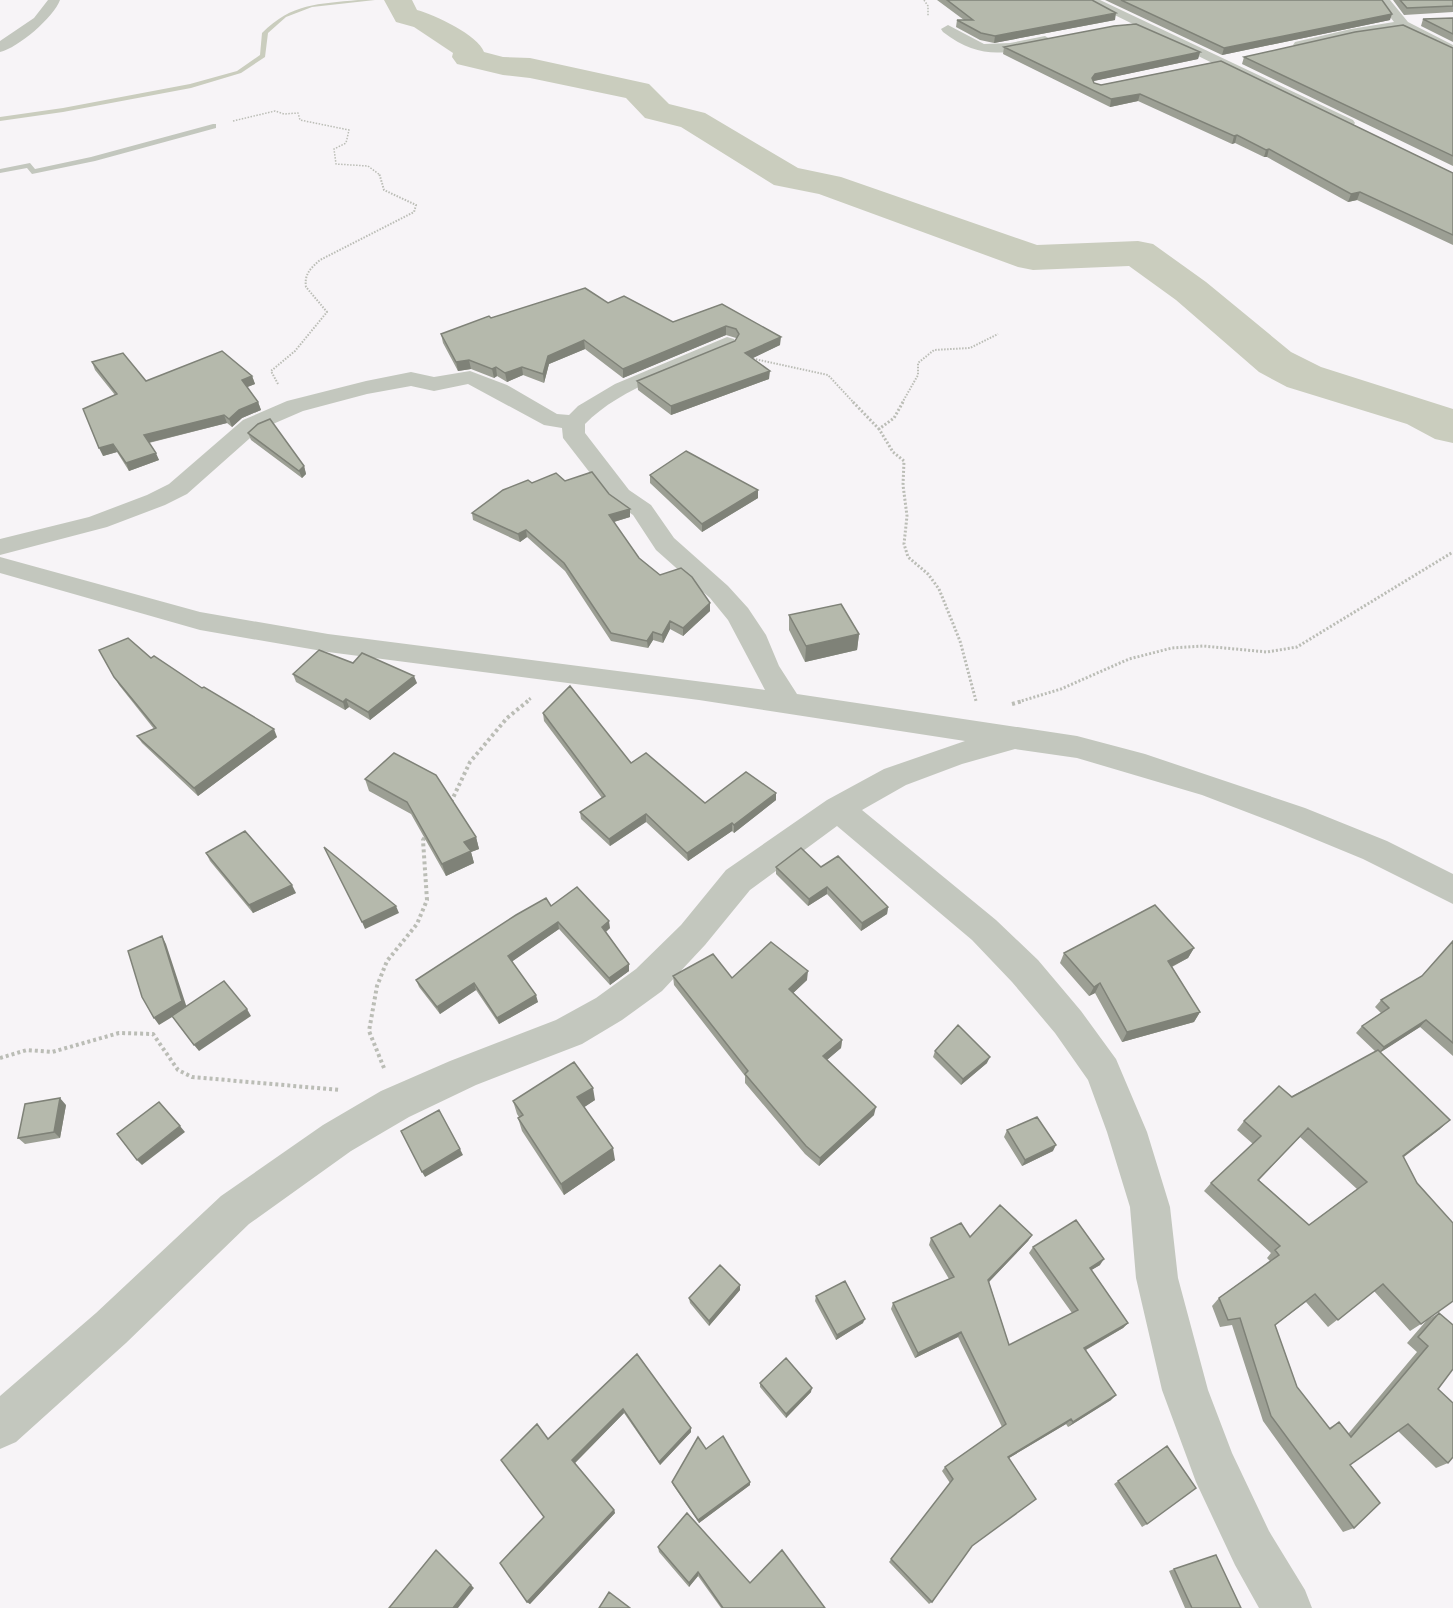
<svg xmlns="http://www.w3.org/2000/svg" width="1453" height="1608" viewBox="0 0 1453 1608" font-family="Quicksand,sans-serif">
  <rect width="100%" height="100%" fill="#f7f4f7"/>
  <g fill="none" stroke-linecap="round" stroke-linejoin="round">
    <!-- stream -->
    <path fill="#cacdbe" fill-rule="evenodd" d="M358 0H375L312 7 286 17 268 33 265 57 241 73 191 88 63 112 0 121V117L63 108 190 84 237 71 260 55 262 33C292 3 318 4 358 0Z"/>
    <!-- river -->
    <path fill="#cacdbe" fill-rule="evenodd" d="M384 0H412L417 10C435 15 478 35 484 52L503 57 530 58 649 84 669 104 705 113 798 168 841 177 1037 245 1138 241 1153 244 1206 282 1291 352 1321 367 1453 409V443L1435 439 1407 424 1287 387 1259 372 1176 300 1129 266 1033 270 1018 267 819 194 774 185 681 127 645 118 626 98 530 78 503 75 457 64 452 57 453 53 414 27 396 22Z"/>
    <!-- path-far3 -->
    <path stroke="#bbbdb6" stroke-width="1.5" stroke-dasharray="1.5 1.5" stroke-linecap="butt" d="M924 0 928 6V16
      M233 121 275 111 284 114 298 113 300 120 349 130 346 143 334 149 336 164 368 166 380 175"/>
    <!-- path-far2 -->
    <path stroke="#bbbdb6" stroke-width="2" stroke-dasharray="1.5 1.5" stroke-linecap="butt" d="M750 358 828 375 854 403
      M278 384 271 371 295 351 327 312 306 287C304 274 311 268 320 260L414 212 416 205 384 190 379 173
      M902 403 918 375V363L934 350 970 348 998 334"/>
    <!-- path-far1 -->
    <path stroke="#bbbdb6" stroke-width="3" stroke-dasharray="2 2" stroke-linecap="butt" d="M853 402 879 429
      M903 402 894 418 879 429 893 452 904 461 903 485 907 516 904 544 908 557 928 574 939 589 960 641 976 701
      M526 702 531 698
      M1018 702 1061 689 1129 659 1172 648 1203 646 1267 652 1297 647 1453 552"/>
    <!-- path -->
    <path stroke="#bbbdb6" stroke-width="4" stroke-dasharray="3 3" stroke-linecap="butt" d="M1012 704 1023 701
      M451 802 470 762 507 718 528 701
      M0 1058 27 1050 52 1052 119 1033 153 1034 178 1070 192 1077 340 1090
      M384 1068 369 1031 377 986 387 961 417 924 427 900 423 840 427 834"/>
    <!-- service -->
    <path fill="#c3c7be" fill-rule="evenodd" d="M213 124H216V128L95 161 32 174 27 168 0 173V169L30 163 35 169 91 157Z"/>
    <!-- minor -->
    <path fill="#c3c7be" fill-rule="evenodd" d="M48 0H60C54 17 18 48 0 52V41L34 18Z
      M1084 0H1100L1353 120 1355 123 1353 126H1341Z
      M1377 0H1390L1408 22 1453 45V54L1401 29 1351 37 1300 49 1293 45 1295 42 1351 29 1394 22Z
      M948 25 984 44 1010 43 1045 36 1052 40 1050 43C1007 54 981 61 943 32L941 29Z
      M727 337 734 339 737 343 734 347C687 367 621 387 585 424V433L629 490 651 505 674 538 728 586 748 608 766 635 779 666 797 694 1077 736 1145 754 1305 808 1387 841 1453 874V904L1363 859 1283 826 1202 795 1077 758 1015 749 962 764 906 785 862 810 996 920 1038 960 1081 1011 1116 1059 1147 1132 1170 1207 1178 1278 1208 1390 1232 1453 1269 1531 1305 1590 1312 1608H1259L1235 1565 1196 1482 1162 1390 1136 1278 1130 1207 1107 1132 1088 1080 1055 1033 1012 982 972 940 837 826 750 890 705 945 662 991 622 1020 582 1044 476 1085 409 1117 351 1151 249 1224 126 1343 16 1442 0 1449V1396L96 1313 221 1196 323 1125 381 1091 450 1061 556 1020 596 998 636 969 681 925 726 870 827 800 884 769 965 741 699 700 328 652 200 630 0 573V557L200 612 328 634 765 690 728 620 710 598 656 550 633 515 611 500 563 438 562 428 544 425 468 384 434 391 411 386 367 394 303 411 259 430 187 494 165 505 107 527 0 555V539L89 517 147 495 169 484 243 420 287 401 366 381 411 372 434 377 470 371 507 385 557 414 569 415 578 406 615 384Z"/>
  </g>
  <!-- wall -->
  <path fill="#9c9f94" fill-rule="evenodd" d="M937 0H1092L1115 20 994 43 980 40 956 27 957 20H964Z
    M1105 0H1382L1390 20 1222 55Z
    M1393 0H1453V12L1404 15Z
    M1453 18V42L1421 26 1423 19Z
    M1004 47 1200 52 1198 59 1093 81 1094 83 1101 85 1221 61 1453 173V245L1357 200 1348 202 1267 157H1264L1235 143 1232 144 1138 101 1110 107 1003 54Z
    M1453 48V166L1242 64 1244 57Z
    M608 303 673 322 722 304 780 345 752 358 769 379 671 415 638 390 637 381 735 341 736 339V338L726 335 623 378 585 349 549 364 544 383 523 375 507 382 497 376 494 378 471 369 458 371 443 343 441 334 491 318Z
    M92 362 146 381 252 376 255 384 247 387 258 402 261 410 242 418 232 427 227 423 149 443 159 460 129 471 117 452 103 456 115 395 95 370Z
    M248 433 304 466 306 474 302 478 251 440Z
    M650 475 758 498 702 532 650 483Z
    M565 481 609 494 630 517 614 522 639 558 660 575 710 603V611L683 636 670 629 663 643 653 640 648 648 611 641 565 571 527 537 520 542 473 520 472 513 532 483Z
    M789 615 859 634 857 650 805 662 789 630Z
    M99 650 277 737 198 796 142 743 137 736 154 729 119 685Z
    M353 663 417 683 370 720 349 707 345 710 296 682 293 674Z
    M543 713 705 803 776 793V800L734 833 732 831 688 861 646 822 610 846 581 819 580 812 602 798 544 721Z
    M365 779 476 837 479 849 471 852 474 863 446 876 411 814 369 791Z
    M206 853 296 893 253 913 210 861Z
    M776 867H821L888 907 887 914 861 931 827 894 808 906 776 874Z
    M551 906 610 928 606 932 629 964V971L610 985 559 929 512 961 538 1002 499 1024 476 990 440 1014 419 987 416 980Z
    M1453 941V1056L1420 1027 1380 1052 1440 1129 1404 1157 1421 1324 1410 1331 1374 1291 1328 1327 1306 1302 1275 1325 1297 1387 1329 1428 1339 1422 1348 1434 1417 1352 1407 1343 1427 1320 1439 1313 1438 1389 1448 1463 1436 1468 1398 1431 1350 1465 1354 1528 1343 1532 1263 1421 1232 1325 1220 1327 1212 1306 1219 1298 1270 1261 1267 1258 1271 1253 1204 1191 1211 1183 1253 1144 1237 1130 1244 1121 1376 1052 1356 1033 1362 1026 1381 1013 1375 1007 1381 1000 1422 976ZM1300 1137 1357 1189 1309 1225 1259 1180Z
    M1194 948 1188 958 1172 967 1200 1012 1194 1022 1122 1042 1095 993 1089 996 1060 963 1064 953Z
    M673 976 807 980 793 993 842 1040 841 1048 827 1060 874 1115 819 1166 805 1154 745 1083V1076L674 985Z
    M935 1051 987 1063 961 1085 933 1057Z
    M595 1100 584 1107 615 1160 564 1195 522 1131 518 1118 519 1117 517 1114 513 1101Z
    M66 1105 60 1138 25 1144 18 1138Z
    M1007 1130 1053 1151 1022 1166 1004 1137Z
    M1032 1235 1028 1241 989 1282 1009 1345 1072 1313 1029 1253 1033 1247 1100 1265 1091 1270 1128 1323 1123 1328 1086 1350 1111 1400 1068 1427 1066 1424 1009 1458 971 1547 932 1602 929 1604 889 1562 950 1483 942 1471 945 1467 1002 1427 958 1337 915 1358 891 1309 893 1303 949 1279 929 1245 931 1238Z
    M740 1285V1290L709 1326 690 1303 689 1298Z
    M816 1296 863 1323 836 1340 815 1301Z
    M637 1354 691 1428V1432L660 1465 624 1413 575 1463 614 1510 615 1513 530 1604 527 1602 544 1517 548 1439Z
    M760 1383 811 1392 786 1418 760 1387Z
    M1167 1446 1147 1524 1142 1527 1114 1484Z
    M706 1449 750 1485 699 1523 673 1485 672 1482Z
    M658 1547 750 1583 825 1608H721L698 1576 689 1587 659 1552Z
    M1174 1569 1241 1608H1185L1169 1571Z"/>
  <!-- shaded-wall -->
  <path fill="#7f8278" d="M1116 13 1115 20 994 43 995 36Z
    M1392 14 1390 20 1222 55 1224 48Z
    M1200 52 1198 59 1094 81 1090 85 1092 78 1095 74Z
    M1140 94 1138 101 1110 107 1111 99Z
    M1237 135 1235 143 1232 144 1234 136Z
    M1269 149 1267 157H1264L1266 150Z
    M1360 192 1357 200 1348 202 1351 194Z
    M726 326V335L623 378V369Z
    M781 337 780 345 745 362V353Z
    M584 340 585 349 549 364 544 383 543 374 548 356Z
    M469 360 471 369 458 371 456 362Z
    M496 367 497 376 494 378 492 369Z
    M522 367 523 375 507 382 505 373Z
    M770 371 769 379 671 415V406Z
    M252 376 255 384 245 388 242 380Z
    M258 402 261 410 242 418 232 427 229 419 239 410Z
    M224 415 227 423 147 443 144 435Z
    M113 444 117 452 103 456 99 448Z
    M156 453 159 460 129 471 126 463Z
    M304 466 306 474 302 478 299 471Z
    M758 490V498L702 532V524Z
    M630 509V517L610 523 609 515Z
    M526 530 527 537 520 542 518 534Z
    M710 603V611L683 636V628Z
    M670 621V629L663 643 662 635Z
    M653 632V640L648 648 647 641Z
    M859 634 857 650 805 662 806 646Z
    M414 676 417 683 370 720 368 712Z
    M346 699 349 707 345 710 343 702Z
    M274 729 277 737 198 796 194 788Z
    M776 793V800L734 833V825Z
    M646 814V822L610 846 609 839Z
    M732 823V831L688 861 687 853Z
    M476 837 479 849 471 852 474 863 446 876 442 864 464 842Z
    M292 885 296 893 253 913 249 905Z
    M827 887V894L808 906 809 899Z
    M396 906 399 913 365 929 362 922Z
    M888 907 887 914 861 931 862 923Z
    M609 921 610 928 603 934 602 927Z
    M558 922 559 929 510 963 508 956Z
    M162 936 166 944 187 1008 159 1025 154 1018Z
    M1194 948 1188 958 1163 971 1168 961Z
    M629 964V971L610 985 609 978Z
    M808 971 807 980 788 998 789 989Z
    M474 983 476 990 440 1014 437 1007Z
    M1100 983 1095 993 1089 996 1094 987Z
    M536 995 538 1002 499 1024 497 1018Z
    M247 1009 251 1016 199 1051 194 1045Z
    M1200 1012 1194 1022 1122 1042 1127 1032Z
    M1426 1020 1420 1027 1378 1054 1384 1047Z
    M842 1040 841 1048 822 1064 823 1056Z
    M990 1057 987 1063 961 1085 963 1079Z
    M593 1088 595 1100 580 1110 577 1097Z
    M60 1098 66 1105 60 1138 54 1132Z
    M876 1107 874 1115 819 1166 820 1158Z
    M1450 1120 1440 1129 1394 1164 1403 1156Z
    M180 1126 185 1132 142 1165 137 1160Z
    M1056 1145 1053 1151 1022 1166 1025 1160Z
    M613 1148 615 1160 564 1195 561 1184Z
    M460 1149 463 1155 425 1177 422 1172Z
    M1032 1235 1028 1241 985 1286 988 1280Z
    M1104 1259 1100 1265 1085 1274 1090 1268Z
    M740 1285V1290L709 1326V1321Z
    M865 1319 863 1323 836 1340 837 1335Z
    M1128 1323 1123 1328 1080 1353 1084 1348Z
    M961 1332 958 1337 915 1358 918 1353Z
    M812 1388 811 1392 786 1418V1414Z
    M1116 1395 1111 1400 1068 1427 1073 1422Z
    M623 1409 624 1413 574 1464 572 1460Z
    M1071 1419 1066 1424 1004 1461 1008 1457Z
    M691 1428V1432L660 1465 659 1462Z
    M750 1482V1485L699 1523 698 1520Z
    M614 1510 615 1513 530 1604 527 1602Z
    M436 1550 474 1588 458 1608H453Z
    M698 1572V1576L689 1587V1583Z"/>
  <!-- building -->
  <path fill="#b5b9ac" stroke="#7f8278" stroke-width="1.5" fill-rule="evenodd" d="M947 0H1092L1116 13 995 36 981 33 957 20H973Z
    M1121 0H1382L1392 14 1224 48Z
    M1400 0H1453V6L1407 8Z
    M1453 18V34L1423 19Z
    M1136 24 1200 52 1095 74 1092 78 1094 83 1101 85 1221 61 1453 173V235L1360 192 1351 194 1269 149 1266 150 1237 135 1234 136 1140 94 1111 99 1004 47 1114 26Z
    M1403 25 1453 48V156L1244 57 1355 32Z
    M585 288 608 303 624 296 673 322 722 304 781 337 745 353 770 371 671 406 637 381 735 341 739 334 736 329 726 326 623 369 584 340 548 356 543 374 522 367 505 373 496 367 492 369 469 360 456 362 441 334 489 316 491 318Z
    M222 351 252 376 242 380 258 402 239 410 229 419 224 415 144 435 156 453 126 463 113 444 99 448 83 409 117 394 92 362 123 353 146 381Z
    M270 419 304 466 299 471 248 433 258 424Z
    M686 451 758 490 702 524 650 475Z
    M592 472 609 494 630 509 609 515 639 558 660 575 681 568 692 577 710 603 683 628 670 621 662 635 653 632 647 641 611 633 564 563 526 530 518 534 472 513 503 490 528 480 532 483 556 473 565 481Z
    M841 604 859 634 806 646 789 615Z
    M128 638 151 658 154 656 202 688 204 687 274 729 194 788 137 736 156 728 114 677 99 650Z
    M319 650 353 663 362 653 414 676 368 712 346 699 343 702 293 674Z
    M570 686 631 763 646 753 705 803 746 772 776 793 734 825 732 823 687 853 646 814 609 839 580 812 605 796 543 713Z
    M394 753 436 775 476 837 464 842 471 851 442 864 407 802 365 779Z
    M245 831 292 885 249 905 206 853Z
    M324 847 396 906 362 922Z
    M801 848 821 867 838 856 888 907 862 923 827 887 809 899 776 867Z
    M577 887 609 921 602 927 629 964 609 978 558 922 508 956 536 995 497 1018 474 983 437 1007 416 980 516 915 546 898 551 906Z
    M1155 905 1194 948 1168 961 1200 1012 1127 1032 1100 983 1094 987 1064 953Z
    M162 936 182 1001 154 1018 142 997 128 951Z
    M1453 941V1043L1426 1020 1384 1047 1362 1026 1389 1008 1381 1000 1422 976Z
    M771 942 808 971 789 989 842 1040 823 1056 876 1107 820 1158 806 1146 745 1074 748 1071 673 976 713 954 732 978Z
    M224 981 247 1009 194 1045 172 1016Z
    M958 1025 990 1057 963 1079 935 1051Z
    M1378 1050 1450 1120 1403 1156 1417 1183 1453 1223V1301L1421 1324 1383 1284 1338 1320 1315 1294 1275 1325 1297 1387 1330 1429 1339 1422 1351 1437 1428 1346 1418 1337 1439 1313 1453 1325V1369L1438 1389 1453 1403V1457L1448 1463 1408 1424 1350 1465 1380 1503 1354 1528 1271 1416 1240 1318 1228 1320 1219 1298 1279 1255 1275 1250 1280 1246 1211 1183 1261 1136 1244 1121 1279 1086 1292 1097ZM1308 1128 1367 1182 1309 1225 1258 1180Z
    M574 1062 593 1088 577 1097 613 1148 561 1184 518 1118 523 1115 513 1101Z
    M60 1098 54 1132 18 1138 25 1104Z
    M159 1102 180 1126 137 1160 117 1134Z
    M439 1110 460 1149 422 1172 401 1131Z
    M1037 1117 1056 1145 1025 1160 1007 1130Z
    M1000 1205 1032 1235 988 1280 1009 1345 1078 1310 1033 1247 1076 1220 1104 1259 1090 1268 1128 1323 1084 1348 1116 1395 1073 1422 1071 1419 1008 1457 1036 1499 972 1546 932 1602 891 1559 953 1479 945 1467 1006 1424 961 1332 918 1353 893 1303 954 1277 931 1238 961 1223 970 1237Z
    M720 1265 740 1285 709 1321 689 1298Z
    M845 1281 865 1319 837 1335 816 1296Z
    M637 1354 691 1428 659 1462 623 1409 572 1460 614 1510 527 1602 500 1563 544 1517 501 1460 537 1424 548 1439Z
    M786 1358 812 1388 786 1414 760 1383Z
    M723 1436 750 1482 698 1520 672 1482 698 1437 706 1449Z
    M1167 1446 1196 1488 1147 1524 1118 1481Z
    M687 1513 750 1583 782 1550 825 1608H723L698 1572 689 1583 658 1547Z
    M436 1550 471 1585 453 1608H389Z
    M1216 1555 1241 1608H1192L1174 1569Z
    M609 1592 630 1608H599Z"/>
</svg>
